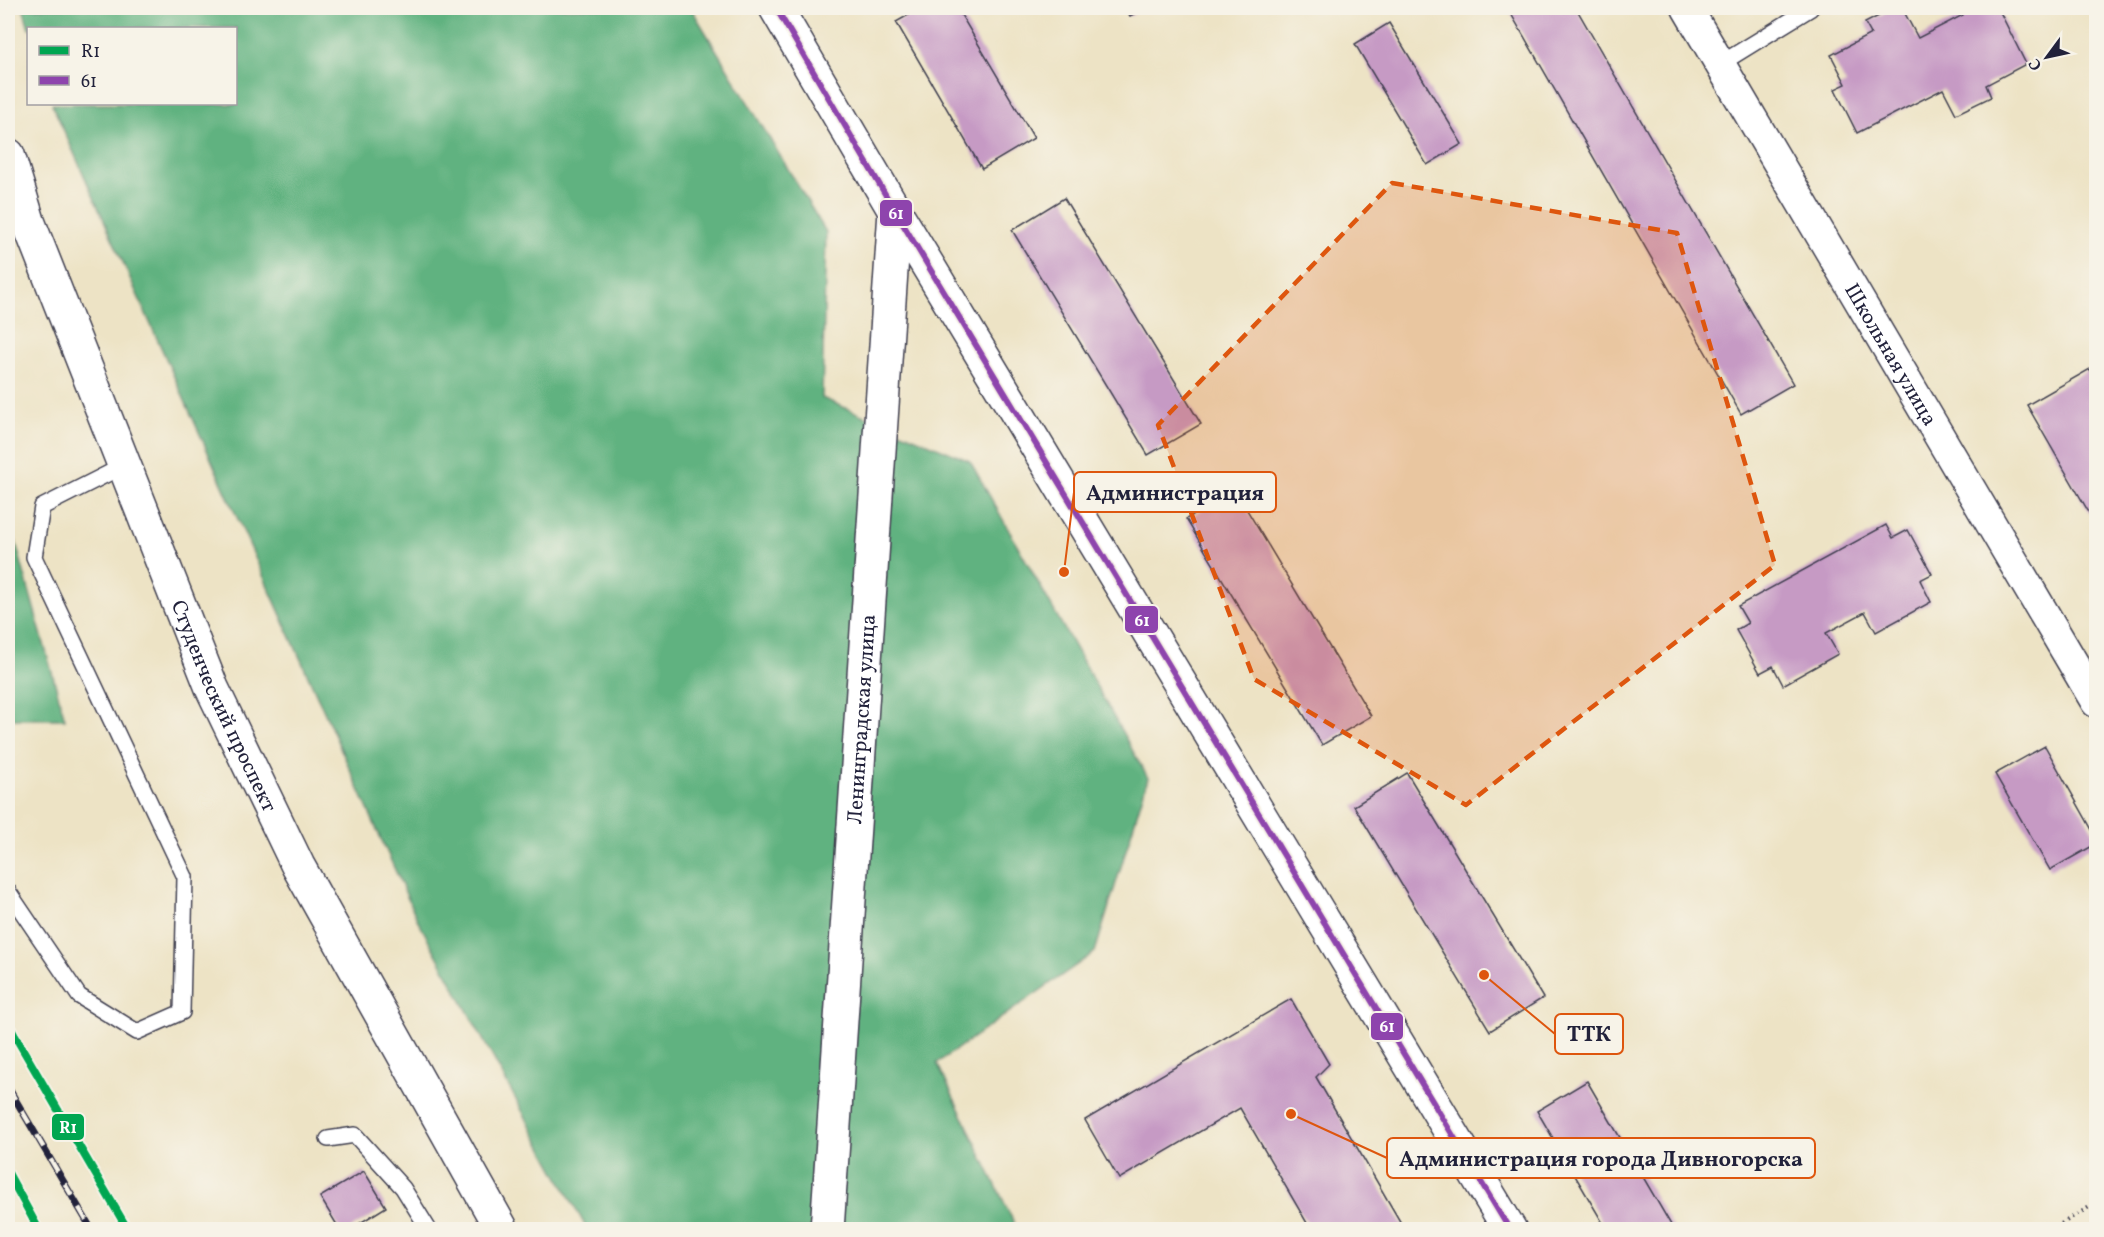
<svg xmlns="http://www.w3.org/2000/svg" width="2104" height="1237" viewBox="0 0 2104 1237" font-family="Vollkorn,serif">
  <rect width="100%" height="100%" fill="#f7f3e8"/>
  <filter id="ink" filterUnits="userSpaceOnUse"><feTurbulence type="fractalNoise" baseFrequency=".0167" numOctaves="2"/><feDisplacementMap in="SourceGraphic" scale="12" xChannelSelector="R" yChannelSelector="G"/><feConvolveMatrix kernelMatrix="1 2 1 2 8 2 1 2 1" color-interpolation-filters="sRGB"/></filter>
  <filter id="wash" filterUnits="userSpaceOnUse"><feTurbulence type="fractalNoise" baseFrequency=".008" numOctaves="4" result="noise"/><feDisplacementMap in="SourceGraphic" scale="24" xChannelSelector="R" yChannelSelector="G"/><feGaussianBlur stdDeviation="1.35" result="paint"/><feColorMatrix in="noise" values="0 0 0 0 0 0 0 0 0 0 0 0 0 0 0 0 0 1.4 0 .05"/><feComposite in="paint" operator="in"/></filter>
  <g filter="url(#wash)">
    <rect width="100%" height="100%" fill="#ede3c5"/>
    <!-- forest -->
    <path fill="#60b280" stroke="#416a5e" stroke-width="1.5" d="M23 8H691L826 232 822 398 970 461 1148 778 1095 952 937 1063 1017 1229H587L417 919 52 104H236V28H29Z
      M8 515 65 719H8Z"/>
    <g id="blocks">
      <!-- building -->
      <path fill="#c69ac4" d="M921 8H957L1034 138 982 169 896 22Z
        M1125 8H1145L1130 16Z
        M1518 8H1576L1793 384 1741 414 1510 12Z
        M1894 8H1902L1918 38 1963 15 1959 8H1998L2026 64 1986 85 1991 97 1956 114 1943 89 1857 133 1835 89 1846 84 1831 55 1871 34 1865 23Z
        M1389 23 1462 144 1427 165 1355 44Z
        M1064 198 1201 424 1148 455 1012 230Z
        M2090 369 2096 380V512L2091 516 2027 405Z
        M1235 490 1371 716 1322 745 1186 519Z
        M1886 525 1893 538 1908 530 1932 574 1920 580 1931 602 1876 632 1865 612 1826 633 1838 654 1783 685 1773 666 1760 673 1736 630 1748 623 1738 606Z
        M2045 746 2096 837V844L2050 870 1995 774Z
        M1407 773 1543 998 1490 1031 1354 806Z
        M1291 999 1329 1064 1316 1077 1405 1230H1311L1240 1108 1119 1179 1085 1120Z
        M1587 1081 1674 1230H1607L1537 1111Z
        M364 1171 386 1207 349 1230H340L320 1197Z"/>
    </g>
  </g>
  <g filter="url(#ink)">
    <use href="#blocks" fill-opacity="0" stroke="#403f50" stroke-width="1.5"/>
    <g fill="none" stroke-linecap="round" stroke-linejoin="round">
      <defs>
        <path id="lane" d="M1720 64 1811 8
          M8 891 79 996 137 1032 182 1012 185 877 34 557 42 507 125 465
          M328 1139 355 1135 403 1188 429 1230"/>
        <g id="street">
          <path id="s1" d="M1687 8 2096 702"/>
        </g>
        <g id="secondary">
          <path d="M776 8 895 211 1510 1230"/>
          <path id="s2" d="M827 1230 895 211"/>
        </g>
        <g id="highway">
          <path id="s3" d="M8 155 28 221 212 688 298 866 502 1230"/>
        </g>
      </defs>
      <!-- lane casing -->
      <use href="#lane" stroke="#403f50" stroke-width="18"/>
      <!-- street casing -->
      <use href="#street" stroke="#403f50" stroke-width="33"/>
      <!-- secondary casing -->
      <use href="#secondary" stroke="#403f50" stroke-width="36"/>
      <!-- highway casing -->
      <use href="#highway" stroke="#403f50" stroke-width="36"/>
      <!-- path -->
      <path stroke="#403f50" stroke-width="4" stroke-dasharray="1.5 4.5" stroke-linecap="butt" d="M2051 1230 2096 1203"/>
      <!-- lane -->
      <use href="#lane" stroke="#fff" stroke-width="15"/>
      <!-- street -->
      <use href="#street" stroke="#fff" stroke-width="30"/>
      <!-- secondary -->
      <use href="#secondary" stroke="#fff" stroke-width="33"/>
      <!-- highway -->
      <use href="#highway" stroke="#fff" stroke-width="33"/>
      <defs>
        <path id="rail" d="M8 1087 92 1230
          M8 1173 39 1230
          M118 1212 128 1230"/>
      </defs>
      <!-- rail casing -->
      <use href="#rail" stroke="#22223b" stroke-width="7"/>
      <!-- rail -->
      <use href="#rail" stroke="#f7f3e8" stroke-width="4.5" stroke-dasharray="14" stroke-linecap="butt"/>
      <defs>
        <path id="bus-1" d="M776 8 895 211 1510 1230"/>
      </defs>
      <!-- bus-1 casing -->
      <use href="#bus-1" stroke="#f7f3e8" stroke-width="10"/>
      <!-- bus-1 -->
      <use href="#bus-1" stroke="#8e44ad" stroke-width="6"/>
      <defs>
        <path id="rail-1" d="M8 1024 128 1230
          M8 1173 39 1230"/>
      </defs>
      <!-- rail-1 casing -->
      <use href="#rail-1" stroke="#f7f3e8" stroke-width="12"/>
      <!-- rail-1 -->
      <use href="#rail-1" stroke="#00a651" stroke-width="8"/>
    </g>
  </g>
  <!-- marked area -->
  <path fill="#de560e" fill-opacity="0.2" stroke="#de560e" stroke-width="4.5" stroke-dasharray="12 8" stroke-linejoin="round" d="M1392 183 1677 233 1775 565 1466 805 1254 679 1158 425Z"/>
  <g text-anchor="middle" stroke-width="5" stroke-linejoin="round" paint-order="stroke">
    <!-- street labels -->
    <g font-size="21" fill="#22223b" stroke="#f7f3e8">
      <text dy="7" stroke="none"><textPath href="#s1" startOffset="402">Школьная улица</textPath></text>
      <text dy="7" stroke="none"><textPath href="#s3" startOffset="592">Студенческий проспект</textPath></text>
      <text dy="7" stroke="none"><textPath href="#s2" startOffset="512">Ленинградская улица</textPath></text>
    </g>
  </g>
  <!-- callouts -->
  <path fill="none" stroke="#de560e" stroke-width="2" d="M1064 572L1074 492M1484 975L1555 1034M1291 1114L1387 1158"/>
  <g fill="#de560e" stroke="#f7f3e8" stroke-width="2">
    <circle cx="1064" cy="572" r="6"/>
    <circle cx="1484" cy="975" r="6"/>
    <circle cx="1291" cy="1114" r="6"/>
  </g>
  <g fill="#f7f3e8" stroke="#de560e" stroke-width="2">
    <rect x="1074" y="472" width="202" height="40" rx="6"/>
    <rect x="1555" y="1014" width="68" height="40" rx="6"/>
    <rect x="1387" y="1138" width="428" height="40" rx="6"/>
  </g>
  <g font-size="22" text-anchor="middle" font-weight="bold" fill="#22223b">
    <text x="1175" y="500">Администрация</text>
    <text x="1589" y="1041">ТТК</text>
    <text x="1601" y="1166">Администрация города Дивногорска</text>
  </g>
  <g stroke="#f7f3e8" stroke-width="2">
    <rect x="879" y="199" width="34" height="28" rx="6" fill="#8e44ad"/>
    <rect x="1124" y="605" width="35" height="29" rx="6" fill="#8e44ad"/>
    <rect x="1370" y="1012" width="34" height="29" rx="6" fill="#8e44ad"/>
    <rect x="51" y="1113" width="34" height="28" rx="6" fill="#00a651"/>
  </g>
  <g font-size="16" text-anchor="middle" font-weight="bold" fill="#fff">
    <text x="896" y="219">61</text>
    <text x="1142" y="626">61</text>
    <text x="1387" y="1032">61</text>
    <text x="68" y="1133">R1</text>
  </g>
  <!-- margin -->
  <rect width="2104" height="1237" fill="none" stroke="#f7f3e8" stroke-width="30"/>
  <!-- legend -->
  <rect x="27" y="27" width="210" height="78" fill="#f7f3e8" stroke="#a29fa3" stroke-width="1.5"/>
  <rect x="39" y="46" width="30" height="9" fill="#00a651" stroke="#a29fa3" stroke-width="1.5"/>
  <text x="81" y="57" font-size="18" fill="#22223b">R1</text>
  <rect x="39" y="76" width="30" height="9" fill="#8e44ad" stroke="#a29fa3" stroke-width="1.5"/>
  <text x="81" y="87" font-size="18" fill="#22223b">61</text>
  <!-- north arrow -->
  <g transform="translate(2047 57) rotate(237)" stroke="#f7f3e8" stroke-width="4.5" paint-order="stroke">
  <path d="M0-4.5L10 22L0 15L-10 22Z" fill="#22223b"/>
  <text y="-9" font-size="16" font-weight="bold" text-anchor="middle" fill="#22223b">С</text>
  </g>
</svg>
